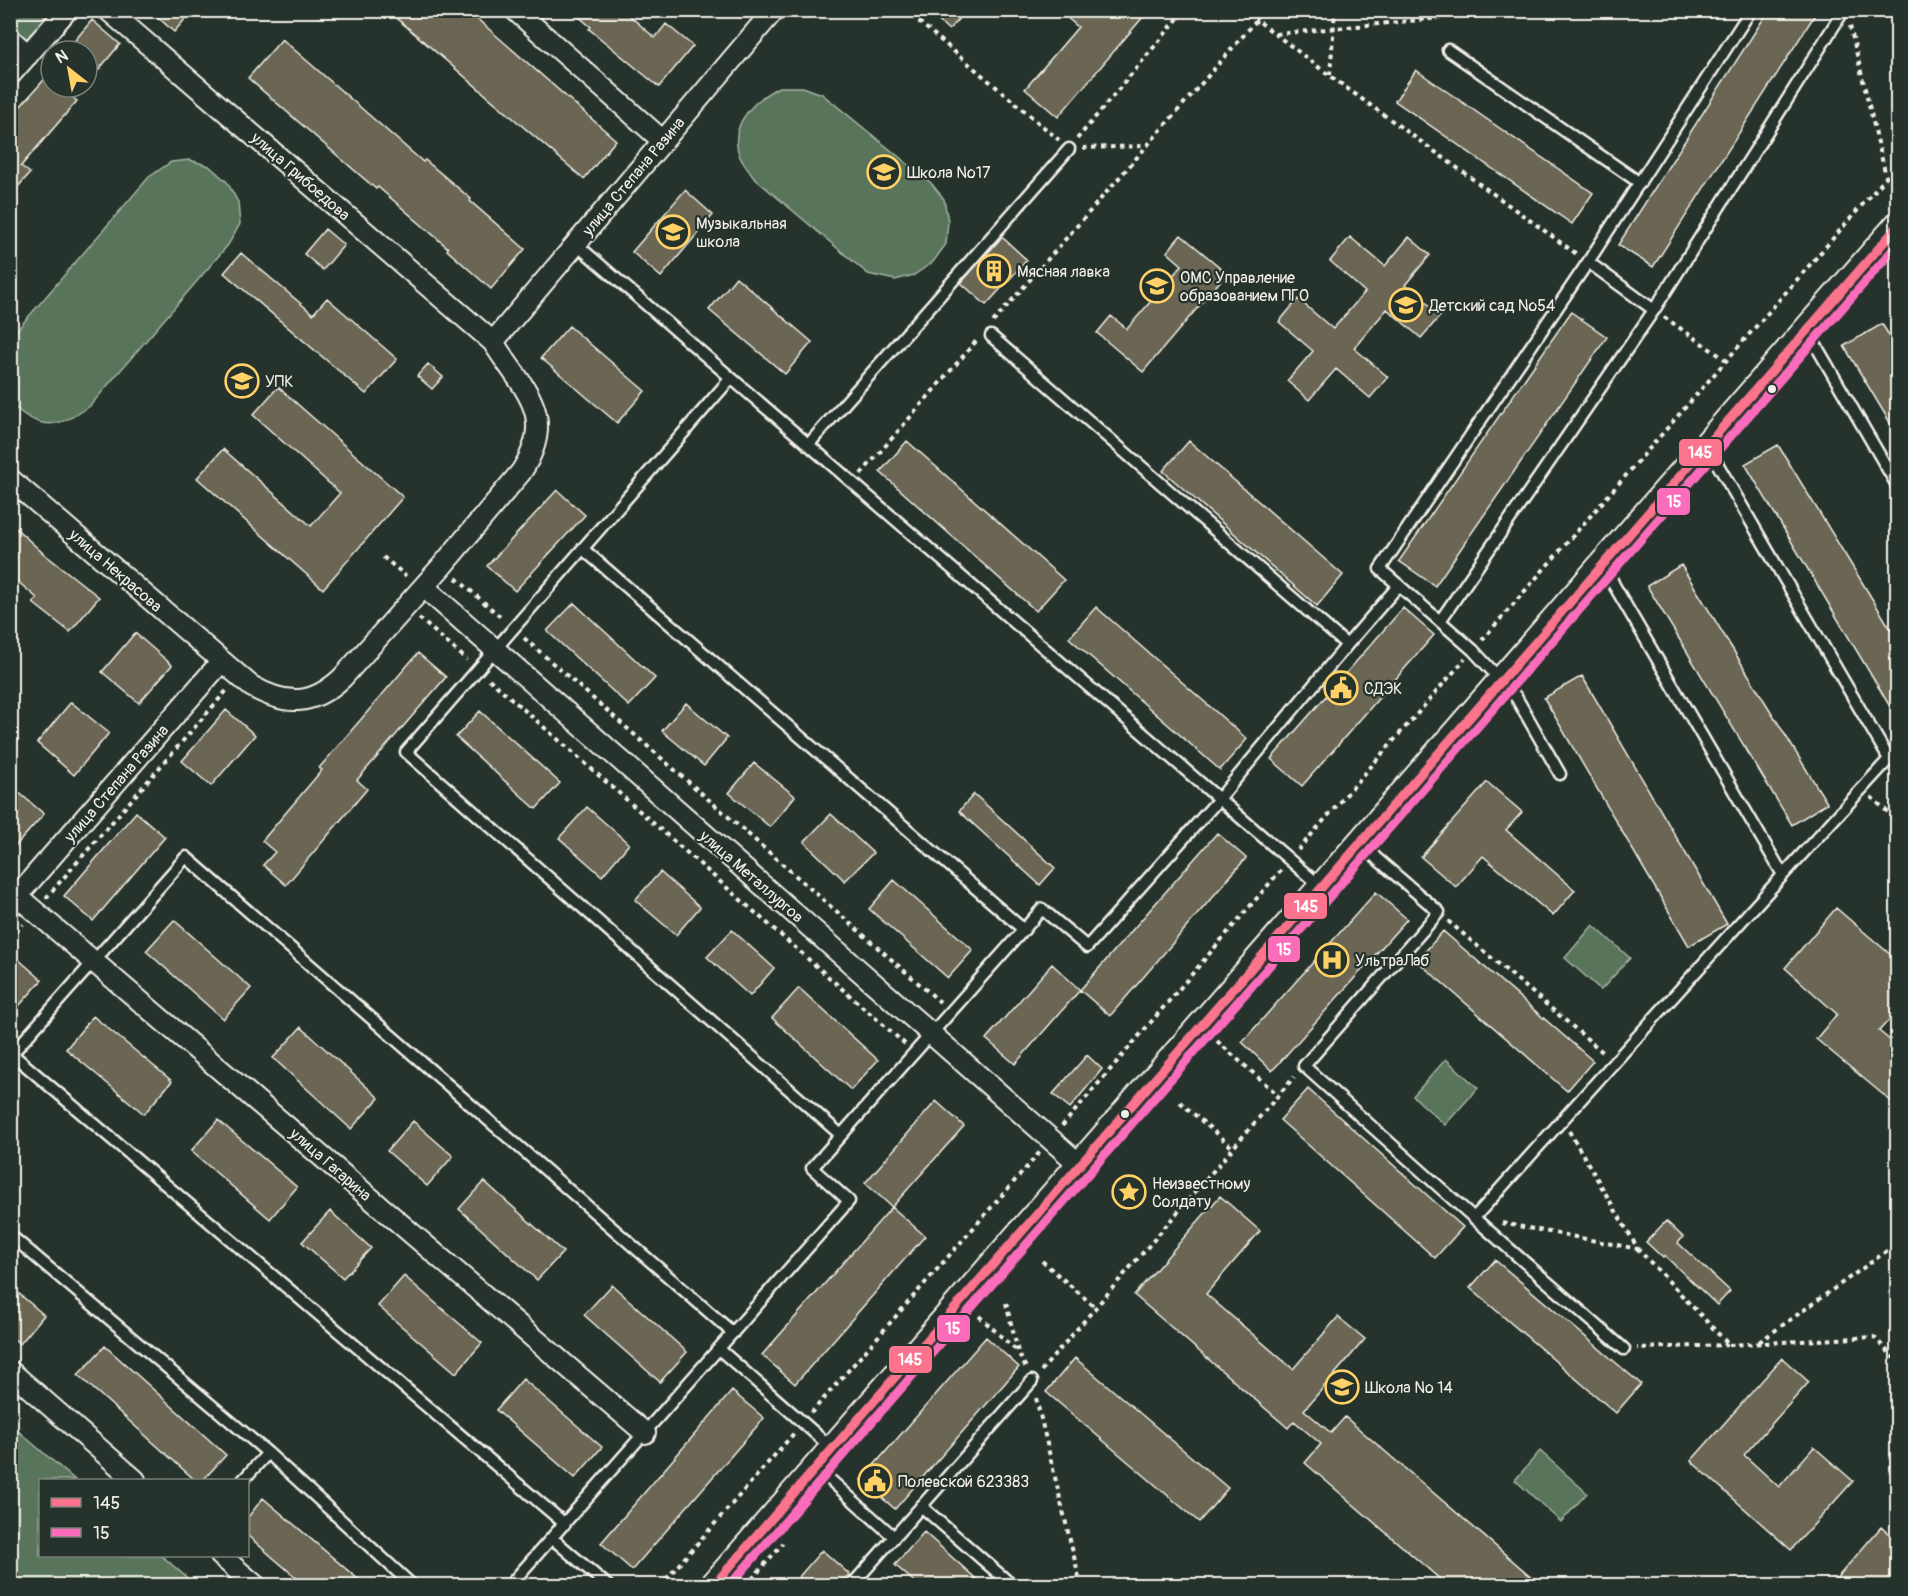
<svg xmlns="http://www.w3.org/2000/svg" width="1908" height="1596" viewBox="0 0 1908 1596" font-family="Pangolin,sans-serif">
  <rect width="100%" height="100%" fill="#26332d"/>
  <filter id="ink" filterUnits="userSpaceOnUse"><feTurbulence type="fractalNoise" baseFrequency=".0167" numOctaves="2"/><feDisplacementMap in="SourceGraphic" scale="12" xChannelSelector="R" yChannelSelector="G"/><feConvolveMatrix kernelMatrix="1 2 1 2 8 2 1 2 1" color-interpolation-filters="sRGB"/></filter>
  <g filter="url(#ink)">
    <!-- green -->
    <path fill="#59755c" stroke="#a6b3a2" stroke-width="1.5" d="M11 11H58L27 46 11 32Z
      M779 87H803L822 94 931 183 944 199 948 221 946 244 933 262 914 275 895 280 868 274 753 177C749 170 743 164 740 157 727 125 754 100 779 87Z
      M190 160 209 166 227 182 238 202 240 224 228 245 90 406C59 428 41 432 11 404V337L149 177 171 162Z
      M1593 925 1630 958 1601 990 1565 958Z
      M1446 1059 1478 1088 1445 1125 1413 1096Z
      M10 1424 75 1480H40V1556H162L193 1583 191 1585H11Z
      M1540 1451 1587 1493 1561 1522 1515 1480Z"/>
    <!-- building -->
    <path fill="#6a6653" stroke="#f4f1e8" stroke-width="1.5" d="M150 10H193L174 32Z
      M387 10H467L616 140 584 179Z
      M571 10H623L655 38 666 24 693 46 659 87 589 29 591 27Z
      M926 10H966L949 30Z
      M1058 10H1149L1058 117 1025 89 1078 27Z
      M1769 10H1818L1653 267 1618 245Z
      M92 20 120 44 87 84V51H66Z
      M282 39 423 162 425 160 471 199 470 201 525 249 491 289 447 250 448 248 378 187 376 189 248 78Z
      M1416 70 1593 193 1572 224 1395 101Z
      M51 72V87H60L77 101 21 166 30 173 10 196V118Z
      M685 190 713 215 661 277 632 252Z
      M325 229 344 245 323 270 304 254Z
      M1181 235 1227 273 1143 372 1097 333 1111 316 1127 329 1182 265 1167 252Z
      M1002 237 1027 260 986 305 961 283Z
      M1350 237 1385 266 1409 237 1430 255 1405 285 1441 315 1421 338 1387 309 1354 348 1388 377 1370 398 1336 369 1309 400 1287 381 1313 351 1279 322 1298 299 1333 329 1365 292 1330 261Z
      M241 253 313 314 327 298 397 359 366 394 224 273Z
      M736 277 812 342 785 374 709 310Z
      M1571 312 1607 337 1435 586 1399 561Z
      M1882 324 1898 350V436L1844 346Z
      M569 326 645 391 617 423 541 358Z
      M428 364 443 377 432 389 417 376Z
      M278 387 403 497 323 589 197 478 223 449 311 526 340 493 253 415Z
      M907 441 1064 580 1036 611 880 472Z
      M1189 441 1343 575 1317 606 1163 471Z
      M1778 445 1898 641V720L1745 464Z
      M557 490 585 515 515 591 487 566Z
      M10 523 43 553 99 597 70 632 33 603 37 598 10 575Z
      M1681 565 1827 803 1792 825 1647 586Z
      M574 603 655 678 629 706 547 631Z
      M1096 607 1247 739 1220 770 1069 638Z
      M1403 608 1434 635 1302 786 1271 759Z
      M135 633 172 665 139 703 102 672Z
      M418 653 446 677 357 780 367 789 286 885 263 865 275 852 262 841 322 770 319 768Z
      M1582 676 1727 924 1689 946 1544 698Z
      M71 702 109 733 74 775 37 743Z
      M686 703 727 738 704 766 662 731Z
      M226 710 255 735 211 786 182 761Z
      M480 711 560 783 536 809 456 737Z
      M754 763 795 796 770 827 729 793Z
      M1487 782 1522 812 1506 830 1575 890 1553 916 1483 856 1456 887 1421 857Z
      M10 785 44 814 10 852Z
      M974 794 1055 868 1040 885 959 811Z
      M587 807 629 844 602 876 559 838Z
      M136 812 165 837 93 921 64 896Z
      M831 814 873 853 845 881 804 842Z
      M1217 833 1246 858 1110 1016 1080 990Z
      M660 872 700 907 676 935 635 900Z
      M894 880 973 950 948 978 869 909Z
      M1376 892 1407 919 1272 1071 1242 1042Z
      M1836 908 1898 961V1010L1879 1031 1898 1047V1107L1816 1039 1837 1014 1785 968Z
      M174 920 251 988 223 1019 146 951Z
      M732 930 774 968 750 996 707 957Z
      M1443 931 1593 1061 1567 1091 1417 961Z
      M10 952 42 980 10 1016Z
      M1052 964 1080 990 1015 1064 986 1039Z
      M799 988 878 1060 851 1090 772 1018Z
      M93 1016 172 1081 144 1114 66 1049Z
      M301 1027 379 1098 351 1129 273 1058Z
      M1087 1055 1102 1069 1070 1108 1053 1094Z
      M1308 1089 1463 1227 1435 1258 1280 1120Z
      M936 1101 964 1126 892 1207 865 1183Z
      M218 1120 297 1187 270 1219 191 1151Z
      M413 1121 453 1156 427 1186 387 1151Z
      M484 1181 563 1252 537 1280 459 1209Z
      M1220 1196 1260 1231 1206 1294 1293 1369 1338 1317 1365 1339 1304 1410 1331 1433 1345 1417 1542 1586H1448L1305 1463 1321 1444 1294 1421 1288 1428 1134 1295Z
      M892 1207 925 1236 795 1384 762 1355Z
      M330 1211 371 1248 343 1278 302 1242Z
      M1666 1221 1683 1237 1678 1243 1730 1291 1717 1305 1665 1256 1663 1258 1646 1242Z
      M1495 1260 1641 1384 1616 1413 1470 1288Z
      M404 1276 482 1343 456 1373 378 1306Z
      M612 1285 687 1352 660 1382 584 1315Z
      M10 1286 44 1315 20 1344 10 1336Z
      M986 1337 1019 1367 895 1509 861 1480Z
      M105 1346 226 1455 203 1480H195L78 1375Z
      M1075 1358 1228 1488 1199 1522 1046 1392Z
      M1782 1358 1809 1382 1744 1455 1779 1487 1814 1447 1853 1481 1791 1550 1691 1461Z
      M523 1379 602 1447 575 1478 496 1410Z
      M732 1391 764 1418 632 1570 601 1543Z
      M263 1498 366 1586H306L248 1536V1517Z
      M1881 1527 1898 1542V1574L1888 1586H1830Z
      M924 1532 984 1586H919L895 1565Z
      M822 1550 849 1574 838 1586H791Z"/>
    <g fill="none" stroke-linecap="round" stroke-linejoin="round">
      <defs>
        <path id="service" d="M1448 50 1640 183
          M576 244 1321 887
          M1588 262 1654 310 1844 10
          M1807 330 1898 487
          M991 336 1347 645 1399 585
          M731 378 406 752 841 1135
          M808 445 1069 149
          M1707 446 1889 759 1898 749
          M583 549 1024 930
          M1605 564 1614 585 1783 875 1889 759
          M1440 621 1654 310
          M1560 774 1516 697 1473 650 1380 569 1588 262 1751 10
          M1361 841 1376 858 1439 912 1304 1066 1474 1218 1783 875
          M12 1054 565 1524
          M10 1056 186 857 733 1333
          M1474 1218 1624 1349
          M10 1235 268 1453 413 1586
          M719 1349 833 1449
          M817 1468 894 1537
          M243 1480 268 1453
          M921 1506 1013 1586
          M552 1538 608 1586
          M509 1586 849 1201 812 1168 1042 909 1087 947 1219 799 1347 645
          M851 1586 1032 1381"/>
        <path id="minor" d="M515 10 663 141
          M10 39 28 55
          M10 75 67 10
          M493 342 774 10
          M10 479 251 686C286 706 312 706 342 678L442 566 521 472C559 414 522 389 493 342L108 10
          M424 587 1080 1165
          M10 890 645 1433
          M10 904 221 662
          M10 1371 135 1480
          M221 1556 256 1586"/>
        <path id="tertiary" d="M713 1586 1898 225"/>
      </defs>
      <!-- service casing -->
      <use href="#service" stroke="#f4f1e8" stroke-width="15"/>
      <!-- minor casing -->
      <use href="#minor" stroke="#f4f1e8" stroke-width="24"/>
      <!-- tertiary casing -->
      <use href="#tertiary" stroke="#f4f1e8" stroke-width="30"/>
      <!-- path -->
      <path stroke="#f4f1e8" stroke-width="4" stroke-dasharray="4.5 4.5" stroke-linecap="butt" d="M905 10 1059 140
        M1251 10 1257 20
        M1884 10 1898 12
        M1850 26 1886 176
        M1276 34 1521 10
        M1330 75 1335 10
        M1077 139 1185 10
        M1083 148 1145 146
        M1664 317 1726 360
        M993 322 1257 20 1330 76 1578 255
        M861 474 978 339
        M383 557 406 576
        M456 578 503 619
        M419 618 467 660
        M524 638 940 1002
        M1482 640 1898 164
        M489 679 905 1044
        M1871 797 1898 821
        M1298 850 1465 659
        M46 898 228 689
        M1448 921 1605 1054
        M10 939 23 924
        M1217 1041 1278 1095
        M1180 1102 1233 1148
        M1062 1126 1281 870
        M1569 1131 1638 1249 1729 1345 1637 1348
        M1502 1223 1638 1249
        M1042 1261 1095 1307
        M1006 1303 1018 1352 1026 1368
        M979 1316 1018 1352
        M1759 1342 1898 1243
        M1729 1345 1874 1337 1898 1362
        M1041 1371 1294 1077
        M1036 1398 1081 1586
        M811 1413 1040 1152
        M660 1586 795 1432
        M746 1586 783 1543"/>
      <!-- service -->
      <use href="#service" stroke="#26332d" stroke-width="10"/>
      <!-- minor -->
      <use href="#minor" stroke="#26332d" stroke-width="20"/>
      <!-- tertiary -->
      <use href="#tertiary" stroke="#26332d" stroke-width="26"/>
      <defs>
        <path id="bus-1" d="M713 1586 1898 226"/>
        <path id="bus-2" d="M729 1586 1898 244"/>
      </defs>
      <!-- bus-1 casing -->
      <use href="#bus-1" stroke="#26332d" stroke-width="14"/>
      <!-- bus-2 casing -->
      <use href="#bus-2" stroke="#26332d" stroke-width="14"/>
      <!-- bus-1 -->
      <use href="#bus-1" stroke="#fc738d" stroke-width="9"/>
      <!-- bus-2 -->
      <use href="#bus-2" stroke="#fb6dba" stroke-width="9"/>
    </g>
  </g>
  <!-- icons -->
  <defs>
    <symbol id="school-ring" viewBox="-11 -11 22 22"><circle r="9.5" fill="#26332d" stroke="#ffd166" stroke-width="1.5"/><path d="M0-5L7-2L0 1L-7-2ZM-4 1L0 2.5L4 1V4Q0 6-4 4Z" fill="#ffd166"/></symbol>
    <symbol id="building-ring" viewBox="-11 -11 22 22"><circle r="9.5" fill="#26332d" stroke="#ffd166" stroke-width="1.5"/><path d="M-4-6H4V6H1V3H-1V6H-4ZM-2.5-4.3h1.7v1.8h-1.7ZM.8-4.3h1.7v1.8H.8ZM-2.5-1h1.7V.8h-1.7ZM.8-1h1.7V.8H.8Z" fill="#ffd166"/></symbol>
    <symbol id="civic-ring" viewBox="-11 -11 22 22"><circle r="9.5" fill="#26332d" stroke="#ffd166" stroke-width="1.5"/><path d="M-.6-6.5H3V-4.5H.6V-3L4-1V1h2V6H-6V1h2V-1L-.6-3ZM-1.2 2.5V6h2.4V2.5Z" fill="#ffd166"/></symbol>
    <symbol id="hospital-ring" viewBox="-11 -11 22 22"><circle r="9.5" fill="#26332d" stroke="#ffd166" stroke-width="1.5"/><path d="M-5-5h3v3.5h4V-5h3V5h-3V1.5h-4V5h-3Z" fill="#ffd166"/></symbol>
    <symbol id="sight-ring" viewBox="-11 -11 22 22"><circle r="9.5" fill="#26332d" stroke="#ffd166" stroke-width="1.5"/><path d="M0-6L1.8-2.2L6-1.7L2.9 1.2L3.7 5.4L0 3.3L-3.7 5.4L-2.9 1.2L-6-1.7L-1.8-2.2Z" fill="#ffd166"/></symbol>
  </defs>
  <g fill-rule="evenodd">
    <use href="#school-ring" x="865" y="153" width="38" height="38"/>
    <use href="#school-ring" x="654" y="213" width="38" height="38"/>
    <use href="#building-ring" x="975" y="252" width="38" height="38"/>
    <use href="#school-ring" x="1138" y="267" width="38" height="38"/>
    <use href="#school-ring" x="1387" y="286" width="38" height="38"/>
    <use href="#school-ring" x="223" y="362" width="38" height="38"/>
    <use href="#civic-ring" x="1322" y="669" width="38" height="38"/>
    <use href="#hospital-ring" x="1313" y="941" width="38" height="38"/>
    <use href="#sight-ring" x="1110" y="1173" width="38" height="38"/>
    <use href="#school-ring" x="1323" y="1368" width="38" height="38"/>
    <use href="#civic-ring" x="856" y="1462" width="38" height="38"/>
  </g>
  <!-- markers -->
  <g fill="#f4f1e8" stroke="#26332d" stroke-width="2">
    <circle cx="1772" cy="389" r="5"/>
    <circle cx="1125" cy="1114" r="5"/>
  </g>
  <g text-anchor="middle" stroke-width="4.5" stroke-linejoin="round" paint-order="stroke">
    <!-- poi labels -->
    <g font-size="16" fill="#f4f1e8" stroke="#26332d" text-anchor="start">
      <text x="907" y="178">Школа №17</text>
      <text x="696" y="229">Музыкальная<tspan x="696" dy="18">школа</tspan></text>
      <text x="1017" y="277">Мясная лавка</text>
      <text x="1180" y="283">ОМС Управление<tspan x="1180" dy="18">образованием ПГО</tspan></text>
      <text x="1429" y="311">Детский сад №54</text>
      <text x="265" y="387">УПК</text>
      <text x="1364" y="694">СДЭК</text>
      <text x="1355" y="966">УльтраЛаб</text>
      <text x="1152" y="1189">Неизвестному<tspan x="1152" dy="18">Солдату</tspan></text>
      <text x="1365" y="1393">Школа № 14</text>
      <text x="898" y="1487">Полевской 623383</text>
    </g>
    <!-- street labels -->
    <g font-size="16" fill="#f4f1e8" stroke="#26332d">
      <text transform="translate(301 176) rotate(41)" y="6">улица Грибоедова</text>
      <text transform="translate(633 176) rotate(-50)" y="6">улица Степана Разина</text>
      <text transform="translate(116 570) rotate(41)" y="6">улица Некрасова</text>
      <text transform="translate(116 783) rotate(-49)" y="6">улица Степана Разина</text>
      <text transform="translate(752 876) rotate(41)" y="6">улица Металлургов</text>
      <text transform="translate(331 1164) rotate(41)" y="6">улица Гагарина</text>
    </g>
  </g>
  <g stroke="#26332d" stroke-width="2">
    <rect x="1678" y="438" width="45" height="29" rx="6" fill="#fc738d"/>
    <rect x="1656" y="487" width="35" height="29" rx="6" fill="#fb6dba"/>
    <rect x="1283" y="892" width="45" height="28" rx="6" fill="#fc738d"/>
    <rect x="1267" y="935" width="34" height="28" rx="6" fill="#fb6dba"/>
    <rect x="936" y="1314" width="35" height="29" rx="6" fill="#fb6dba"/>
    <rect x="888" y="1345" width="45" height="29" rx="6" fill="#fc738d"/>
  </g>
  <g font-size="16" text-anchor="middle" font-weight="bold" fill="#fff">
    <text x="1700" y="458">145</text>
    <text x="1674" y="507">15</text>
    <text x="1306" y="912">145</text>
    <text x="1284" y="955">15</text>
    <text x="953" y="1334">15</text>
    <text x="910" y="1365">145</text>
  </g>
  <!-- margin -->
  <rect width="1908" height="1596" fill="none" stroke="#26332d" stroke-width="36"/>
  <rect x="18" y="18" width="1872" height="1560" fill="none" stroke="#f4f1e8" stroke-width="2" filter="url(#ink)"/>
  <!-- legend -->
  <rect x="39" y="1479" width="210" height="78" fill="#26332d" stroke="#787f78" stroke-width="1.5"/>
  <rect x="51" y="1498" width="30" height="9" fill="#fc738d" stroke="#787f78" stroke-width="1.5"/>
  <text x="93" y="1509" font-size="18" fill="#f4f1e8">145</text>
  <rect x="51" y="1528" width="30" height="9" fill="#fb6dba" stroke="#787f78" stroke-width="1.5"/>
  <text x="93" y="1539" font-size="18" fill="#f4f1e8">15</text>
  <!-- north arrow -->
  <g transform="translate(69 69) rotate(329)"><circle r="28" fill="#26332d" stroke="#787f78" stroke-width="1.5"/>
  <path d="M0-4.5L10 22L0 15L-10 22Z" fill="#ffd166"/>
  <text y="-9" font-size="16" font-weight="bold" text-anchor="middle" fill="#f4f1e8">N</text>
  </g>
</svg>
